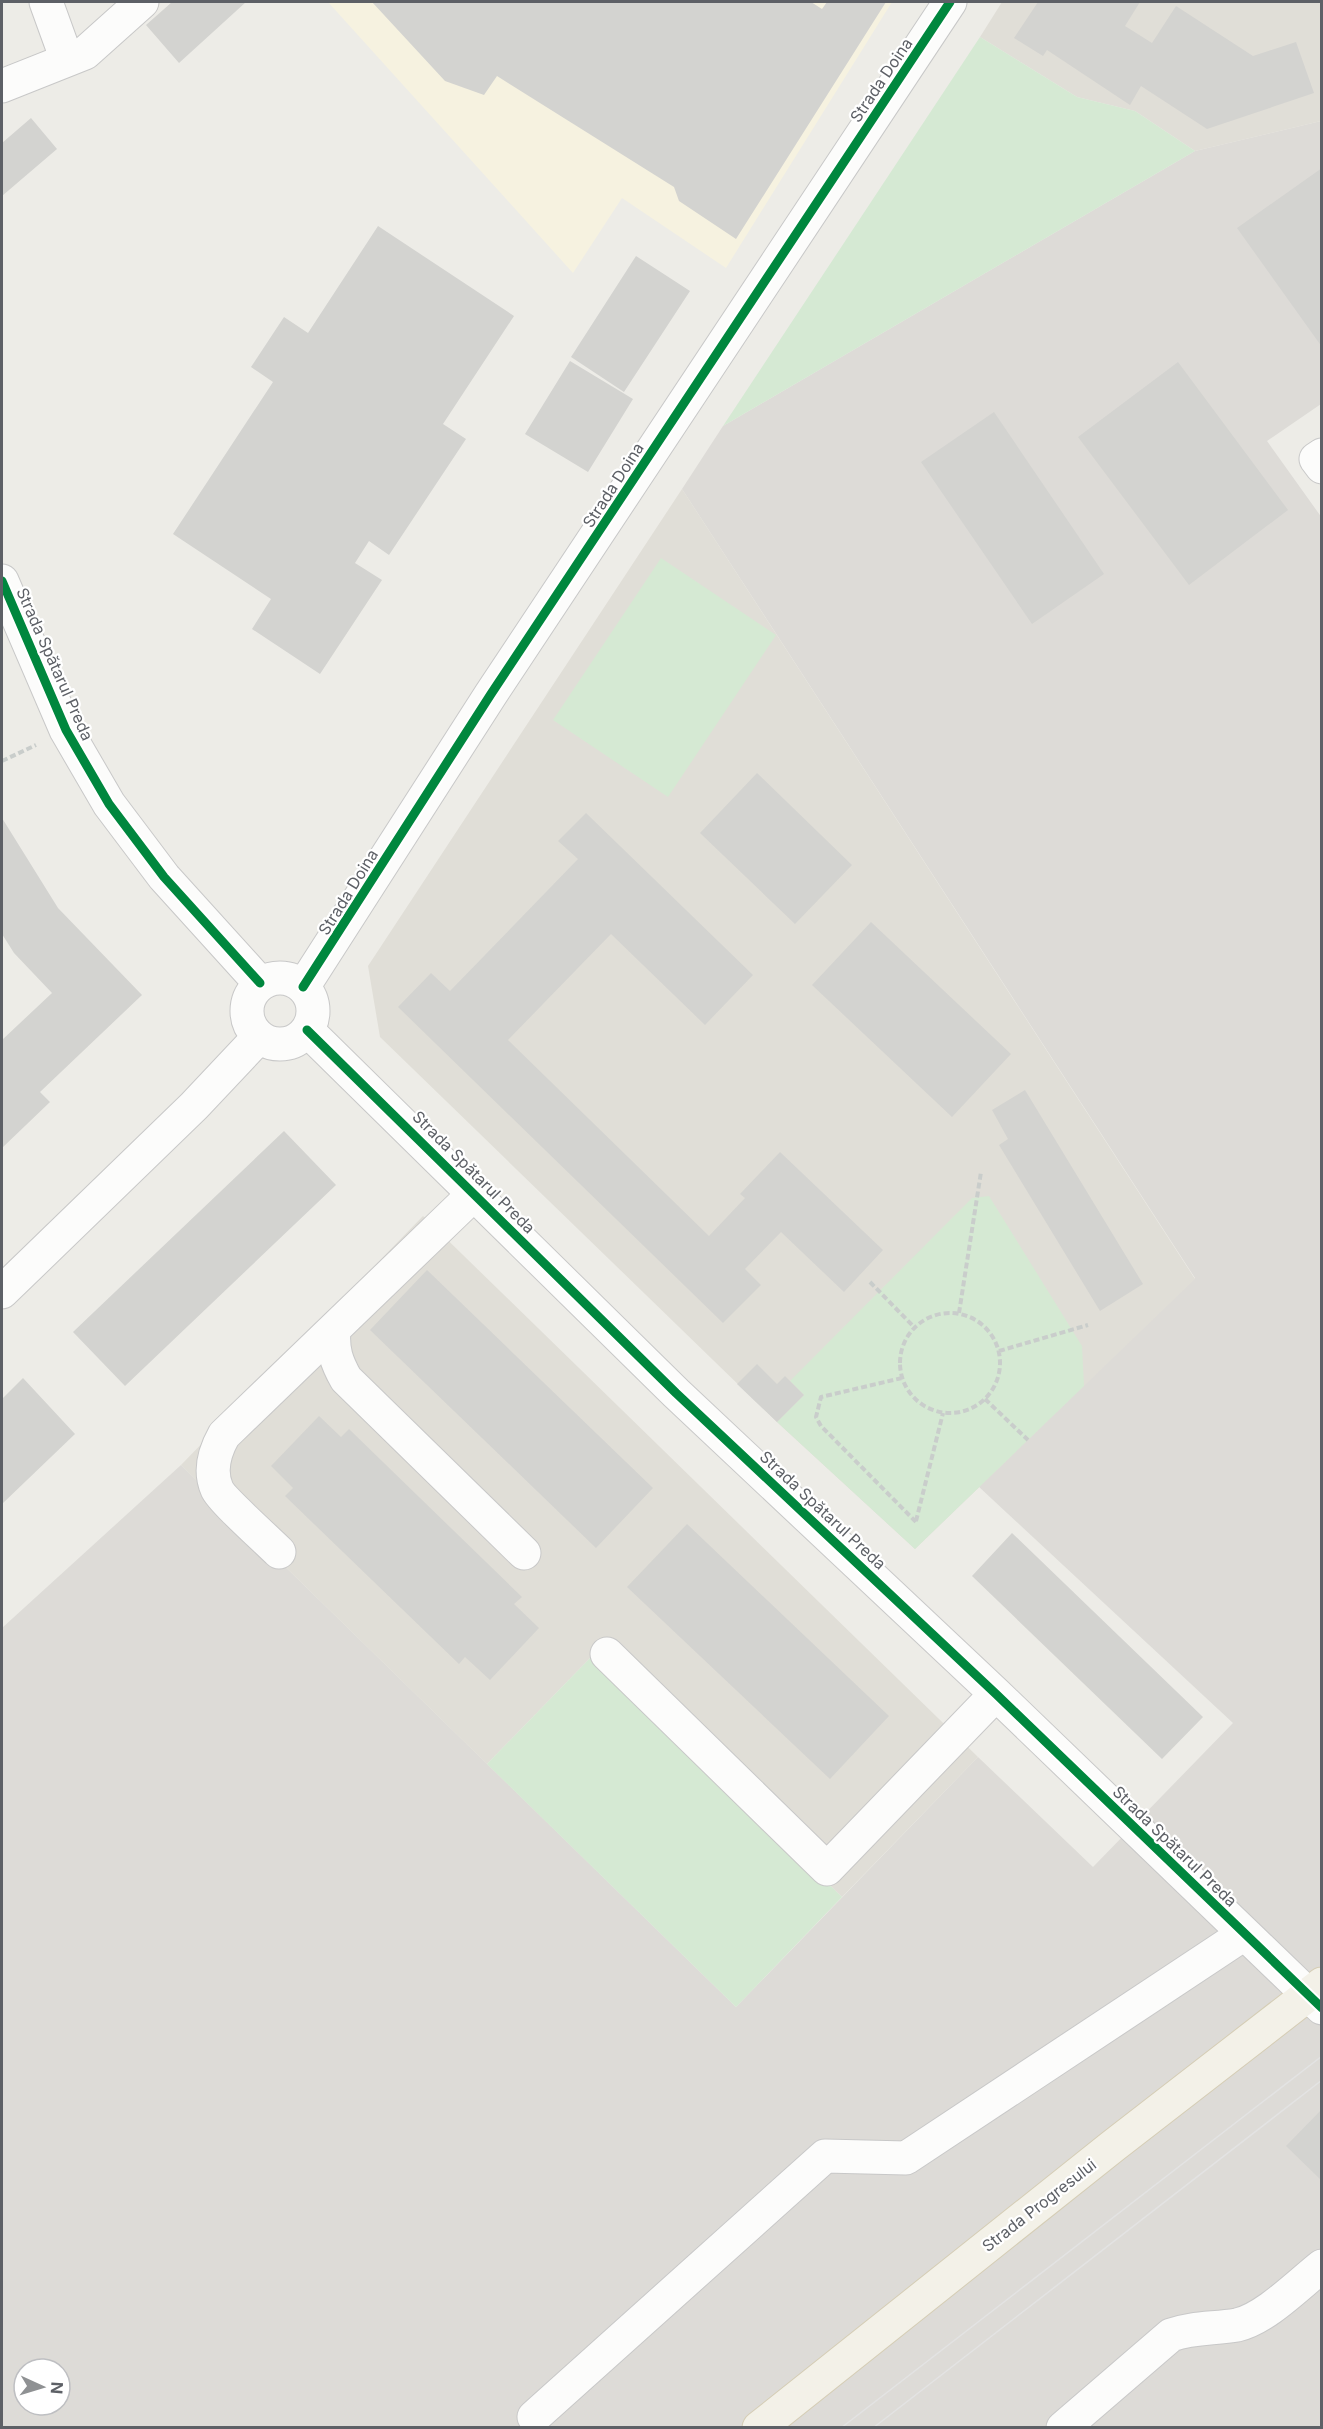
<svg xmlns="http://www.w3.org/2000/svg" width="1323" height="2429" viewBox="0 0 1323 2429" font-family="Inter,sans-serif">
  <rect width="100%" height="100%" fill="#edece7"/>
  <!-- commercial -->
  <path fill="#f6f2e0" d="M328 2H892L726 268 622 198 573 273Z"/>
  <!-- industrial -->
  <path fill="#dddbd7" fill-rule="evenodd" d="M1321 121V404L1267 441 1322 518 1321 2427 2 2428V1628L181 1465 736 2007 978 1757 1093 1867 1233 1723 978 1486 1195 1278 682 489 723 426 1195 151ZM24 2369H60V2405H24Z"/>
  <!-- education -->
  <path fill="#e0ded7" d="M1002 2H1321V121L1195 151 1135 111 1077 97 980 37Z
    M682 489 1195 1279 915 1549 777 1422 380 1037 368 966Z
    M423 1216 978 1757 842 1897 593 1655 487 1764 181 1465Z"/>
  <!-- green -->
  <path fill="#d5e9d3" d="M980 37 1077 97 1135 111 1195 151 723 426Z
    M661 558 776 635 668 797 553 720Z
    M989 1196 1082 1346 1084 1386 915 1549 777 1422 804 1395 790 1381 972 1198Z
    M593 1655 842 1897 736 2007 487 1764Z"/>
  <!-- building -->
  <path fill="#d3d3d0" d="M172 2H246L179 63 146 25Z
    M372 2H811L822 9 827 2H886L736 239 679 201 674 187 497 76 484 95 445 81Z
    M1038 2H1140L1125 26 1152 43 1176 6 1253 56 1296 42 1314 93 1207 129 1141 86 1130 105 1047 50 1043 56 1014 38Z
    M31 118 57 149 2 196V143Z
    M1322 168V347L1237 228Z
    M378 226 514 316 443 424 466 439 389 555 369 541 355 563 382 580 320 674 252 629 271 599 173 534 273 382 251 367 284 317 308 333Z
    M636 256 690 291 624 392 571 357Z
    M570 361 633 399 588 472 525 434Z
    M1178 362 1288 510 1189 585 1078 437Z
    M994 412 1104 574 1032 624 921 462Z
    M757 773 852 865 795 924 700 833Z
    M586 813 753 975 705 1025 611 934 508 1040 709 1236 745 1198 740 1194 780 1152 883 1250 844 1292 781 1232 745 1269 761 1285 723 1323 398 1007 431 973 450 991 578 859 558 841Z
    M2 818 58 908 142 995 40 1092 50 1102 2 1148V1040L52 993 14 953 2 934Z
    M871 922 1011 1054 952 1117 812 985Z
    M1025 1090 1143 1284 1100 1311 999 1145 1008 1139 992 1110Z
    M284 1131 336 1185 125 1386 73 1332Z
    M427 1270 653 1488 596 1548 370 1330Z
    M757 1364 777 1384 785 1376 804 1395 777 1422 737 1384Z
    M23 1378 75 1434 2 1504V1399Z
    M319 1416 341 1437 349 1429 522 1597 514 1604 539 1628 490 1680 465 1657 459 1664 285 1496 293 1488 271 1466Z
    M687 1524 889 1716 830 1779 627 1587Z
    M1012 1533 1203 1717 1162 1759 972 1576Z
    M1322 2109V2181L1286 2146Z"/>
  <g fill="none" stroke-linecap="round" stroke-linejoin="round">
    <defs>
      <path id="minor" d="M46 2 67 60
        M2 86 85 53 142 2
        M1322 455 1316 459 1322 467
        M2 581 66 730 109 804 164 877 260 983
        M247 1011a33 33 0 1 1 66 0a33 33 0 1 1-66 0Z
        M303 987 491 694 950 2
        M307 1030 676 1393 996 1694 1322 2008
        M2 1292 194 1106 259 1037
        M334 1330C332 1350 337 1363 346 1379L524 1553
        M279 1552C268 1541 221 1499 217 1489 209 1471 215 1451 224 1435L474 1194
        M607 1654 827 1869 996 1694
        M534 2417 825 2156 906 2158 1244 1934
        M1063 2428 1171 2335C1193 2327 1215 2329 1237 2325 1265 2319 1299 2284 1322 2266"/>
      <path id="major" d="M759 2428 1113 2146 1322 1984"/>
    </defs>
    <!-- minor casing -->
    <use href="#minor" stroke="#c8c8c8" stroke-width="35"/>
    <!-- major casing -->
    <use href="#major" stroke="#d5cdb5" stroke-width="35"/>
    <!-- path -->
    <path stroke="#c9cdcb" stroke-width="4" stroke-dasharray="6 3" stroke-linecap="butt" d="M2 761 36 745
      M870 1282 914 1327
      M900 1363a50 50 0 1 1 100 0a50 50 0 1 1-100 0Z
      M959 1313 981 1172
      M999 1351 1088 1325
      M902 1378 821 1397 816 1417 821 1426 916 1522
      M985 1399 1028 1440
      M916 1521 943 1413"/>
    <!-- minor -->
    <use href="#minor" stroke="#fcfcfb" stroke-width="33"/>
    <!-- major -->
    <use href="#major" stroke="#f3f1e8" stroke-width="33"/>
    <!-- tram -->
    <path stroke="#e3e3e3" stroke-width="1.5" d="M841 2428 1322 2056
      M873 2428 1322 2080"/>
    <defs>
      <path id="cycleway" d="M2 581 66 730 109 804 164 877 260 983
        M303 987 491 694 950 2
        M307 1030 676 1393 996 1694 1322 2008"/>
    </defs>
    <!-- cycleway casing -->
    <use href="#cycleway" stroke="#fff" stroke-width="13"/>
    <!-- cycleway -->
    <use href="#cycleway" stroke="#00873e" stroke-width="9"/>
  </g>
  <g text-anchor="middle" stroke-width="4.5" stroke-linejoin="round" paint-order="stroke">
    <!-- street labels -->
    <g font-size="16" fill="#5d6066" stroke="#fff">
      <text transform="translate(881 80) rotate(-56)" y="6">Strada Doina</text>
      <text transform="translate(613 485) rotate(-57)" y="6">Strada Doina</text>
      <text transform="translate(55 664) rotate(66)" y="6">Strada Spătarul Preda</text>
      <text transform="translate(348 892) rotate(-58)" y="6">Strada Doina</text>
      <text transform="translate(474 1172) rotate(45)" y="6">Strada Spătarul Preda</text>
      <text transform="translate(823 1510) rotate(43)" y="6">Strada Spătarul Preda</text>
      <text transform="translate(1175 1846) rotate(44)" y="6">Strada Spătarul Preda</text>
      <text transform="translate(1039 2205) rotate(-38)" y="6">Strada Progresului</text>
    </g>
  </g>
  <!-- border -->
  <rect width="1323" height="2429" fill="none" stroke="#5d6066" stroke-width="6"/>
  <!-- north arrow -->
  <g transform="translate(42 2387) rotate(94)"><circle r="28" fill="#ffffff" stroke="#bebfc2" stroke-width="1.5"/>
  <path d="M0-4.5L10 22L0 15L-10 22Z" fill="#8f9193"/>
  <text y="-9" font-size="16" font-weight="bold" text-anchor="middle" fill="#5d6066">N</text>
  </g>
</svg>
